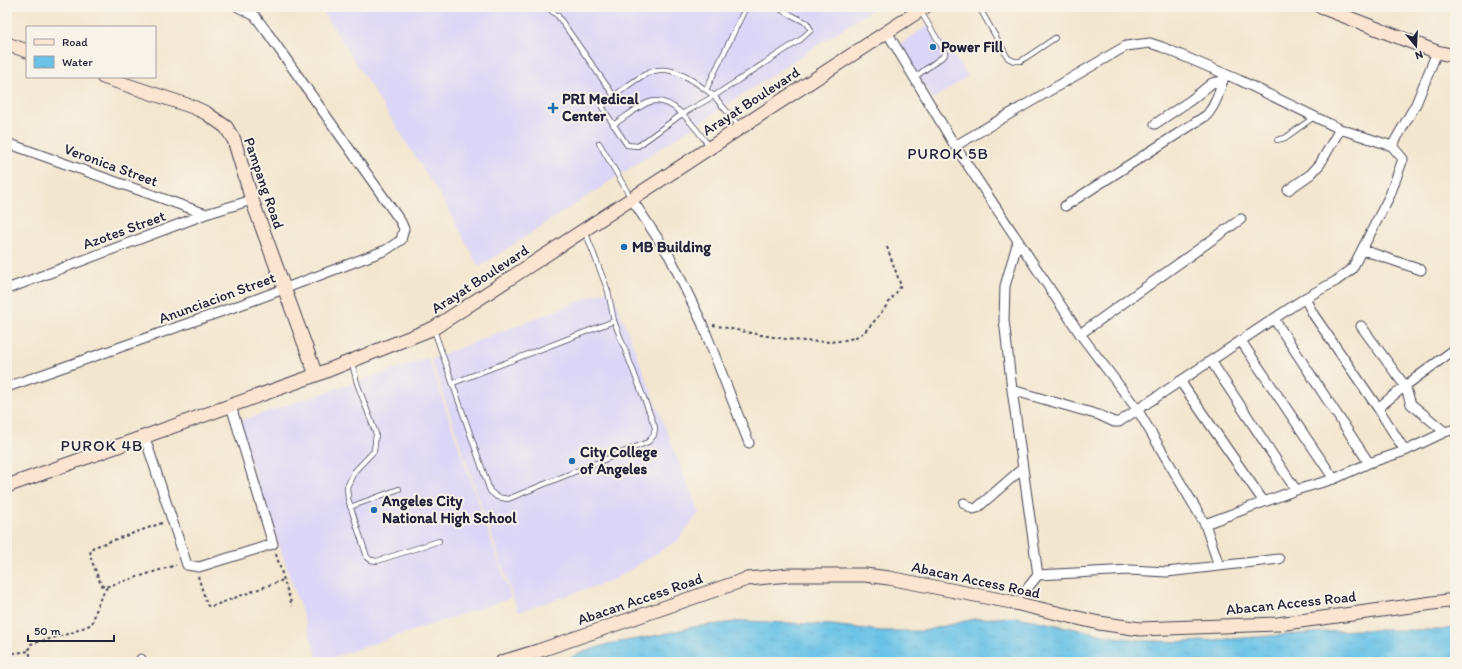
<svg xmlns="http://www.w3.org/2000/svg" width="1462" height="669" viewBox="0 0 1462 669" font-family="Itim,sans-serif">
  <defs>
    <pattern id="water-ripples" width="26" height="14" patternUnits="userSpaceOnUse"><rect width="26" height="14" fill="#6ac3e7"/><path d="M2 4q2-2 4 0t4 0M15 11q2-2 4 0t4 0" fill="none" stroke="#5ca7c7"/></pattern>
  </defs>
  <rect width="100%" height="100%" fill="#f7f3e8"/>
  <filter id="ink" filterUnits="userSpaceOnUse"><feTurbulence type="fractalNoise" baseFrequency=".025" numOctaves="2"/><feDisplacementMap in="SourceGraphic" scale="8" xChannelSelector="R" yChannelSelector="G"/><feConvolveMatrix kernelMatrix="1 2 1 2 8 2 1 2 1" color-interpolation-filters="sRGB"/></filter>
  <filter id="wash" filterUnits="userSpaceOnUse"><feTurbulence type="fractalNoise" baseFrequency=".012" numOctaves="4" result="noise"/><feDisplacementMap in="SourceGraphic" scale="16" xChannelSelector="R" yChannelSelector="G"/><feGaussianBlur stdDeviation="0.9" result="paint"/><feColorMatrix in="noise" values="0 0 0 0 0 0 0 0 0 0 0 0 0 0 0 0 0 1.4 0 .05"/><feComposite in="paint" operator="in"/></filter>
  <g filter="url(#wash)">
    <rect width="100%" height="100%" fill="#f3e6ce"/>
    <!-- built -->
    <path fill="#dbd6f7" d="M320 7H876L479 267 448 208Z
      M930 24 968 76 933 99 899 45Z
      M611 289 699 513 677 541 613 580 518 612 431 359Z
      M428 358 511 598 319 662 237 422Z"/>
    <!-- water -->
    <path fill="url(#water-ripples)" stroke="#467291" d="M1018 617 1114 637 1149 641 1188 642 1354 630H1442L1455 627V662H563L578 654 608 644 660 635 693 627 744 621 832 625 881 631H924L974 619Z"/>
  </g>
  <g filter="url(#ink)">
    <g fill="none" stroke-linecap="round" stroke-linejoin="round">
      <defs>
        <path id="lane" d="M547 7 558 16 614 96 602 107 627 145 638 146 682 114 714 96 739 126
          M979 7 1008 58 1014 61H1021L1055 38
          M915 77 945 55V52L921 12
          M706 90 746 7
          M614 96C625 88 645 71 659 70 677 67 701 86 714 96L800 40 811 30 807 23 776 7
          M613 125C624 118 635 109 647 103 672 92 697 130 709 146
          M1277 140 1285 138 1314 117
          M599 143 631 198
          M434 330 490 491 497 497 508 499 648 442 654 435 655 427 614 321 608 291 585 231
          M352 363 357 383 376 434 374 451 354 472 347 487 348 499 367 557 371 560 377 561 439 541
          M453 383 614 321
          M350 507 399 489"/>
        <path id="street" d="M887 32 955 146 1080 334 1137 409 1205 524 1219 566 1279 559
          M1155 124 1191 100 1212 83 1223 81
          M7 143 206 214
          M955 146 1126 46 1150 43 1162 47 1239 80 1340 129 1392 146 1403 159 1390 195 1352 269 1336 281 1305 298 1119 422H1114L1099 415 1012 390 1004 320 1005 286 1018 241
          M1392 146 1416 104 1437 52
          M1288 190 1311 174 1320 164 1340 129
          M631 198 670 257 702 323 749 443
          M1065 206 1207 115C1217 103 1220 90 1224 75
          M1363 250 1421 270
          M7 289 206 214 252 200
          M1274 319 1369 463
          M1361 326 1405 386 1455 349
          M1080 334 1241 219
          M1241 341 1334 479
          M1211 361 1296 490
          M1180 381 1264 502
          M7 387 257 299 386 250 401 240 404 229 401 222 267 32 255 16 238 7
          M1012 390 1038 575
          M1378 408 1405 386 1411 404 1445 432
          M145 438 187 565 199 567 273 544 231 406
          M1405 451 1445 432 1455 429
          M964 503 973 509 977 508 1023 468
          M1205 524 1296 490 1334 479 1369 463 1405 451 1378 408 1313 314 1305 298
          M1026 590 1038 575 1130 570 1167 572 1219 566
          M141 662V659"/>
        <path id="secondary" d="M1321 7 1437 52 1455 56
          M7 44 27 51
          M103 77 193 107 206 113 226 127 234 140 252 200 316 375
          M7 486 316 375 434 328 925 7
          M502 662 538 651 747 579 790 575H865L889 578 1011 602 1099 623 1140 629 1278 624 1455 600"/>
      </defs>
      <!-- lane casing -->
      <use href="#lane" stroke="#413f51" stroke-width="6"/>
      <!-- street casing -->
      <use href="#street" stroke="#413f51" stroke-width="11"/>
      <!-- secondary casing -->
      <use href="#secondary" stroke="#413f51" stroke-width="15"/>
      <!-- path -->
      <path stroke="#413f51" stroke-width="2" stroke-dasharray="3 3" stroke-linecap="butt" d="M713 325C747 332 835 354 863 333 872 326 893 297 901 286L887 247
        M162 523 94 547 91 549 90 556 101 585 105 587 176 565
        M276 554 292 606
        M198 576 207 605 210 607 283 580
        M7 654 30 651
        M31 662 29 647 31 644 71 633 92 624 99 601 107 587"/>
      <!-- lane -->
      <use href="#lane" stroke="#fff" stroke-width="4.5"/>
      <!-- street -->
      <use href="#street" stroke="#fff" stroke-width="9"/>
      <!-- secondary -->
      <use href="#secondary" stroke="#fce5d0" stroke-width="13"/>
    </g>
  </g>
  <!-- markers -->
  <g fill="#1f6fb2" stroke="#f7f3e8" stroke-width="1.5">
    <circle cx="933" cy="47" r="4"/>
    <path d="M551 102h4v4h4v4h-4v4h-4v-4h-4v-4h4z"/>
    <circle cx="624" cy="247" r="4"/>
    <circle cx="572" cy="461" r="4"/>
    <circle cx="374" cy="510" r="4"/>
  </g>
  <g text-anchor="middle" stroke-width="4" stroke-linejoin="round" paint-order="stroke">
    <!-- poi labels -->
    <g font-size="15" font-weight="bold" fill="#22223b" stroke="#f7f3e8" text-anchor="start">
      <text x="941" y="52">Power Fill</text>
      <text x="562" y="104">PRI Medical<tspan x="562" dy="17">Center</tspan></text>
      <text x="632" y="252">MB Building</text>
      <text x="580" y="457">City College<tspan x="580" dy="17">of Angeles</tspan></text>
      <text x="382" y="506">Angeles City<tspan x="382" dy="17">National High School</tspan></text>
    </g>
    <!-- street labels -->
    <g font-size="15" fill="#22223b" stroke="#f7f3e8">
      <text transform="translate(751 101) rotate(-33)" y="5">Arayat Boulevard</text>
      <text transform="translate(111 165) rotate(20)" y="5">Veronica Street</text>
      <text transform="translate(264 183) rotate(71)" y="5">Pampang Road</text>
      <text transform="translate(124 230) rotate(-20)" y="5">Azotes Street</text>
      <text transform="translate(480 279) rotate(-33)" y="5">Arayat Boulevard</text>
      <text transform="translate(217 298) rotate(-20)" y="5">Anunciacion Street</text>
      <text transform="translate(976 580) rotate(12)" y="5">Abacan Access Road</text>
      <text transform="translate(640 599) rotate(-19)" y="5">Abacan Access Road</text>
      <text transform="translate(1291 603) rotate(-6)" y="5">Abacan Access Road</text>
    </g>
    <!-- neighbourhood labels -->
    <g font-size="16" letter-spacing="1" fill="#22223b" stroke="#f7f3e8">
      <text x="948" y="159">PUROK 5B</text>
      <text x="102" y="451">PUROK 4B</text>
    </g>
  </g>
  <!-- margin -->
  <rect width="1462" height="669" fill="none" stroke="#f7f3e8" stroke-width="24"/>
  <!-- legend -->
  <rect x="26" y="26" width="130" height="52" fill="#f7f3e8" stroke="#a29fa3"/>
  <rect x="34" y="39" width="20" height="6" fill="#fce5d0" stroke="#a29fa3"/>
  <text x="62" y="46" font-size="12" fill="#22223b">Road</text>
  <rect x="34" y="56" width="20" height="12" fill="url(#water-ripples)" stroke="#a29fa3"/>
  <text x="62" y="66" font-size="12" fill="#22223b">Water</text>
  <!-- north arrow -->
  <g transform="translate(1416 46) rotate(162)" stroke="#f7f3e8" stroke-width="3" paint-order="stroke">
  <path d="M0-3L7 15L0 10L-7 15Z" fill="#22223b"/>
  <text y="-6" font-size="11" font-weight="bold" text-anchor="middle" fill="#22223b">N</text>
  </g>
  <!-- scale -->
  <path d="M28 635v6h86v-6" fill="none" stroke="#22223b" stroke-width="2"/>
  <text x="34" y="635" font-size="12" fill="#22223b" stroke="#f7f3e8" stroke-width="3" paint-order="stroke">50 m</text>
</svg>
